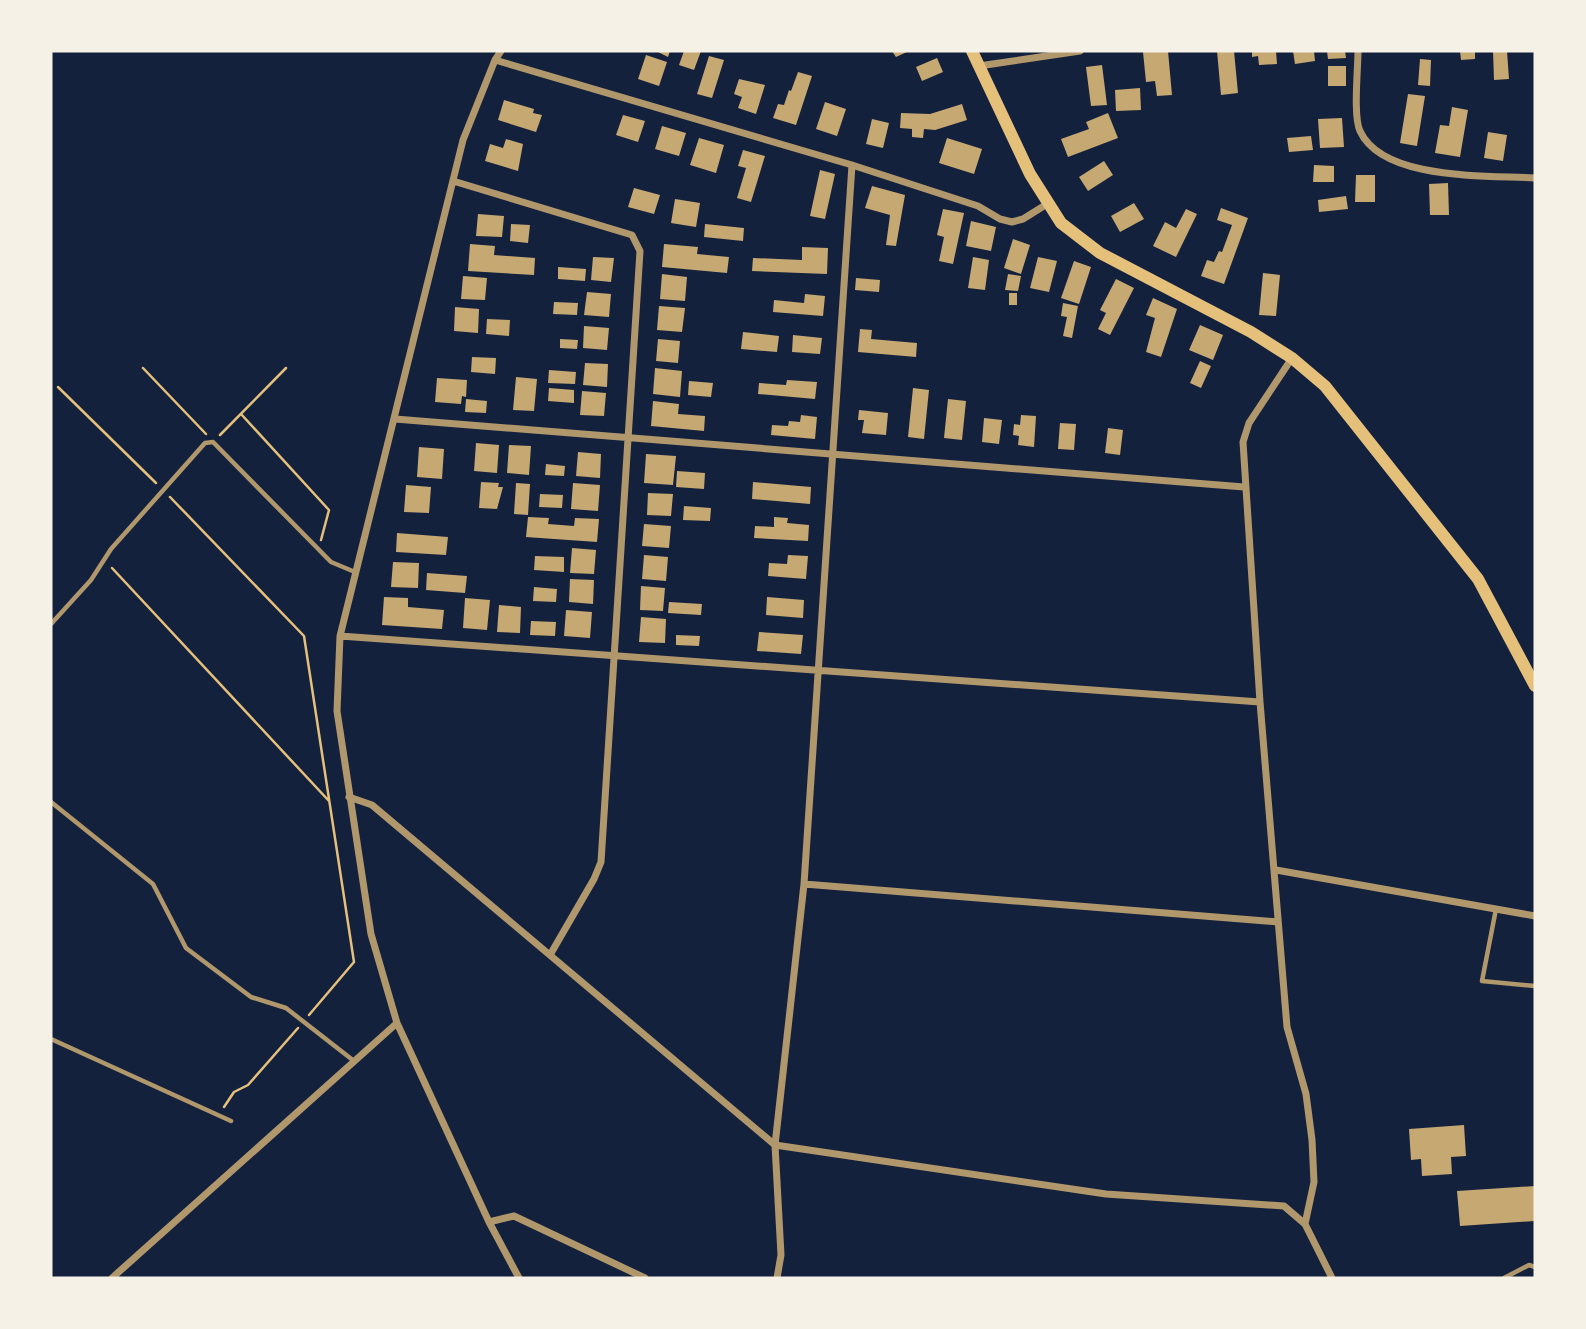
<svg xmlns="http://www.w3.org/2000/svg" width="1586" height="1329" viewBox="0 0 1586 1329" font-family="Barlow,sans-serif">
  <rect width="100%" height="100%" fill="#14213d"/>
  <!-- building -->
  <path fill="#c6a872" d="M656 51H670L668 57Z
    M684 51H701L694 70 679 65Z
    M892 51H909L896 57Z
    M1168 51 1172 95 1157 96 1155 81 1146 82 1143 52Z
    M1217 51H1234L1238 93 1221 95Z
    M1252 51H1276L1277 64 1259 65 1258 56 1252 57Z
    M1293 51H1314L1315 61 1295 64Z
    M1327 51H1345L1346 58 1328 59Z
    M1460 51H1475V59L1461 60Z
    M1493 51H1507L1509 79 1494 80Z
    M646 55 667 62 659 86 638 79Z
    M709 56 724 60 712 98 697 94Z
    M937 58 943 72 922 81 916 67Z
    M1420 59 1431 60 1430 86 1418 85Z
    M1102 65 1107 105 1091 106 1086 67Z
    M1328 66H1346V86H1328Z
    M798 72 812 76 796 125 773 118 778 104 784 105 789 90 791 91Z
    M739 79 765 85 756 114 738 108 742 97 734 94Z
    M1140 88 1141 110 1116 111 1115 90Z
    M1408 94 1425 96 1417 146 1400 143Z
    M504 100 534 109 533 113 542 115 536 132 498 120Z
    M825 102 846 109 837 136 816 129Z
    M962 104 967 120 935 130 924 129 923 138 912 137V129L900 128 901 113 930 114Z
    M1452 107 1468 110 1460 157 1435 153 1440 125 1449 126Z
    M1108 113 1118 138 1068 157 1061 139 1089 129 1086 122Z
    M623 115 645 121 638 142 616 135Z
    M1342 118 1344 147 1320 148 1318 119Z
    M872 119 889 123 883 148 866 144Z
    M662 126 686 133 679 156 655 149Z
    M1488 132 1507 135 1503 161 1484 158Z
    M1311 136 1313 150 1289 152 1287 138Z
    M699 138 724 145 716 173 690 165Z
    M947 138 982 149 974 174 939 163Z
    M506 139 523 144 518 171 485 161 490 144 503 148Z
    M743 150 765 156 751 202 737 198 746 168 738 166Z
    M1104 161 1113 175 1088 191 1079 177Z
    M1314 165 1334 166V182H1313Z
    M820 170 835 174 825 219 810 216Z
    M1356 175H1375V202H1355Z
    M1448 183 1449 215H1430L1429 184Z
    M872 186 905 195 896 246 886 245 890 215 865 208Z
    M634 188 660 195 654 214 628 207Z
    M1346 196 1348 209 1319 212 1318 200Z
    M675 199 700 203 696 227 671 223Z
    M1134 203 1144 219 1120 232 1111 216Z
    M1221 208 1248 218 1224 284 1201 276 1207 260 1214 262 1219 251 1222 252 1232 225 1217 220Z
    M943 209 964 213 953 264 939 261 944 237 937 235Z
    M1186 209 1197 214 1176 257 1153 246 1165 222 1176 228Z
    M478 214 504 216 502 237 476 236Z
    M971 221 996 227 991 251 966 246Z
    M511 224 530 225 528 243 510 241Z
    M705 224 744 228 743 241 704 237Z
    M1013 239 1030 245 1021 274 1004 268Z
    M470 244 495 246 494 255 535 258 534 275 468 271Z
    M664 244 698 247 697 254 729 257 727 273 662 267Z
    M802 247 828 248 827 274 752 271 753 258 802 260Z
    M593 257 614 258 611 282 591 280Z
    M973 257 989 260 985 290 968 288Z
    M1038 257 1057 261 1049 292 1030 288Z
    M1074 261 1091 267 1079 304 1061 298Z
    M558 267 586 269 585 281 558 279Z
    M1263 273 1280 275 1276 316 1259 315Z
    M662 274 687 277 685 301 660 299Z
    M1008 274 1021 276 1018 291 1005 290Z
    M463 276 487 278 485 300 461 299Z
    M856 278 880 280 879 292 855 290Z
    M1116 279 1134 288 1110 335 1098 329 1106 313 1100 310Z
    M587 292 611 294 609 317 584 315Z
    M1009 293H1017V305H1009Z
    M805 294 825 296 823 316 773 312 774 300 804 303Z
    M1153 298 1177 309 1161 357 1146 352 1155 318 1146 315Z
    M554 302 578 303 577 315 553 314Z
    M1063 303 1078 306 1072 338 1063 336 1067 317 1061 316Z
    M659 306 685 308 682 332 657 330Z
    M455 307 479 309 478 333 454 331Z
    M487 319 510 320 509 336 486 334Z
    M1200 325 1223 335 1213 360 1189 350Z
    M584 326 609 328 607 350 583 348Z
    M860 329 872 330 871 339 917 343 916 357 858 352Z
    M743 332 779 336 777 352 741 349Z
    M793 335 822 338 820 354 792 352Z
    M560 339 578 340 577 349 560 348Z
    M658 339 680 341 678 363 656 361Z
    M472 357 496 358 495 374 471 372Z
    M1200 361 1211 366 1201 388 1190 383Z
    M585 363 608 364 607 387 583 385Z
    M655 368 682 371 680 397 653 394Z
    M549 370 576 372 575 384 548 383Z
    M516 377 537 379 534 411 513 410Z
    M437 378 467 380 466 397 462 396 461 404 435 402Z
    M787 380 817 382 815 399 758 394 759 383 786 385Z
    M689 381 713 383 711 397 688 395Z
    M549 388 574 390V403L548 401Z
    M913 388 929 390 924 439 908 437Z
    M582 391 606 393 604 416 580 415Z
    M466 399 487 401 486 413 465 412Z
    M948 399 966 401 962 440 944 438Z
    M653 401 679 404 678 414 705 416 704 431 651 426Z
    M859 410 888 413 886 435 862 433 864 420H858Z
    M801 415 817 417 815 439 771 435 772 425 788 426 789 421 800 422Z
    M1021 415 1036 416 1034 447 1018 445 1019 436 1013 435 1014 424 1020 425Z
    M984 418 1002 420 999 444 982 442Z
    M1060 423 1076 424 1074 450 1058 449Z
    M1108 428 1123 430 1120 455 1105 453Z
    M476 443 499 445 497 473 474 471Z
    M509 445 531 446 529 475 507 473Z
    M419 447 444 449 442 479 417 477Z
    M578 452 601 454 600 478 576 476Z
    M646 454 676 456 673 485 644 483Z
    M546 464 565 466 564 476 545 475Z
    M677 471 705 473 704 489 676 487Z
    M481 482 499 483 498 487H503L497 509 479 508Z
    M753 482 811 487 810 504 752 499Z
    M516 483 530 484 528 515 514 514Z
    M573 483 600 485 598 511 571 509Z
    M406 485 431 487 429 513 404 512Z
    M648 493 673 494 671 516 647 515Z
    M540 494 563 495 562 508 539 507Z
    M684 506 711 508 710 521 683 520Z
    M528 517 549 518 548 524 574 526 575 518 599 519 597 542 526 537Z
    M774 517 788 518 787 523 809 525 808 541 754 538 755 526 774 527Z
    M644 524 671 526 669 548 642 546Z
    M397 533 448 537 446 555 396 552Z
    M572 548 596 550 594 574 570 573Z
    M644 555 668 557 666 581 642 579Z
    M788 555 808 556 806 579 768 576 769 563 787 564Z
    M535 556 564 557V572L534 570Z
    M393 562 419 563 418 588 391 587Z
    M427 573 467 576 465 593 426 590Z
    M570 579 594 580 593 604 569 602Z
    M641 586 665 588 663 611 640 610Z
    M534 587 557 589 556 602 533 601Z
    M384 597 408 598V607L444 610 442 629 382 625Z
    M767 597 804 600 803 618 766 615Z
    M465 598 490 600 487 630 463 628Z
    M669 602 702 604 701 615 668 613Z
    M499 605 521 607 520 633 497 632Z
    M566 610 592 612 590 638 564 636Z
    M641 617 666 619 665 643 639 642Z
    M531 621 556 622 555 636 530 635Z
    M759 632 803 635 801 654 757 651Z
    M676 635 700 636 699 646 676 645Z
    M1464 1125 1466 1156 1451 1157 1452 1174 1422 1176 1421 1159 1411 1160 1409 1129Z
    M1535 1186V1221L1460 1226 1457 1191Z"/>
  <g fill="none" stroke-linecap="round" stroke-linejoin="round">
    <!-- path -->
    <path stroke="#e5c07b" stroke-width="2.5" d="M143 368 206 434
      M58 387 156 483
      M241 414 329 510 321 540
      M220 435 286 368
      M170 497 304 636 354 962 309 1015
      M112 568 329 801
      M224 1107 234 1092 248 1085 298 1028"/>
    <!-- service -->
    <path stroke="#b1986c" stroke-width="4.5" d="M51 624 91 580 111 549 205 443 213 442 331 562 355 572
      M51 802 153 884 186 948 251 997 286 1008 354 1061
      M1496 909 1482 981 1535 986
      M51 1039 231 1121
      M1504 1278 1529 1265 1535 1267"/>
    <!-- minor -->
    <path stroke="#b1986c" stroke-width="7" d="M501 51 495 60 463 140 340 636 337 711 371 934 397 1023 489 1222 519 1278
      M1358 51C1358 70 1353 116 1360 131 1383 181 1488 175 1535 178
      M495 60 852 165 978 206 1000 219 1012 222 1023 219 1047 204
      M979 66 1080 51
      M852 165 804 884 775 1145 1106 1194 1284 1206 1305 1224 1332 1278
      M453 181 632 235 640 251 601 862 594 879 550 955
      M1292 358 1249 423 1243 442 1260 702 1287 1027 1306 1094 1312 1140 1314 1182 1305 1224
      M395 419 1244 487
      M340 636 1260 702
      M349 797 372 805 775 1145 781 1255 777 1278
      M1276 870 1535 916
      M804 884 1278 922
      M489 1222 514 1216 645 1278
      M112 1278 397 1023"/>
    <!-- secondary -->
    <path stroke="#e5c07b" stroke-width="12" d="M972 51 1030 174 1061 223 1100 253 1251 332 1292 358 1325 386 1478 579 1535 686"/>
  </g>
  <!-- border -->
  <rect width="1586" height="1329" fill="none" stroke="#f6f1e7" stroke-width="105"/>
</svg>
